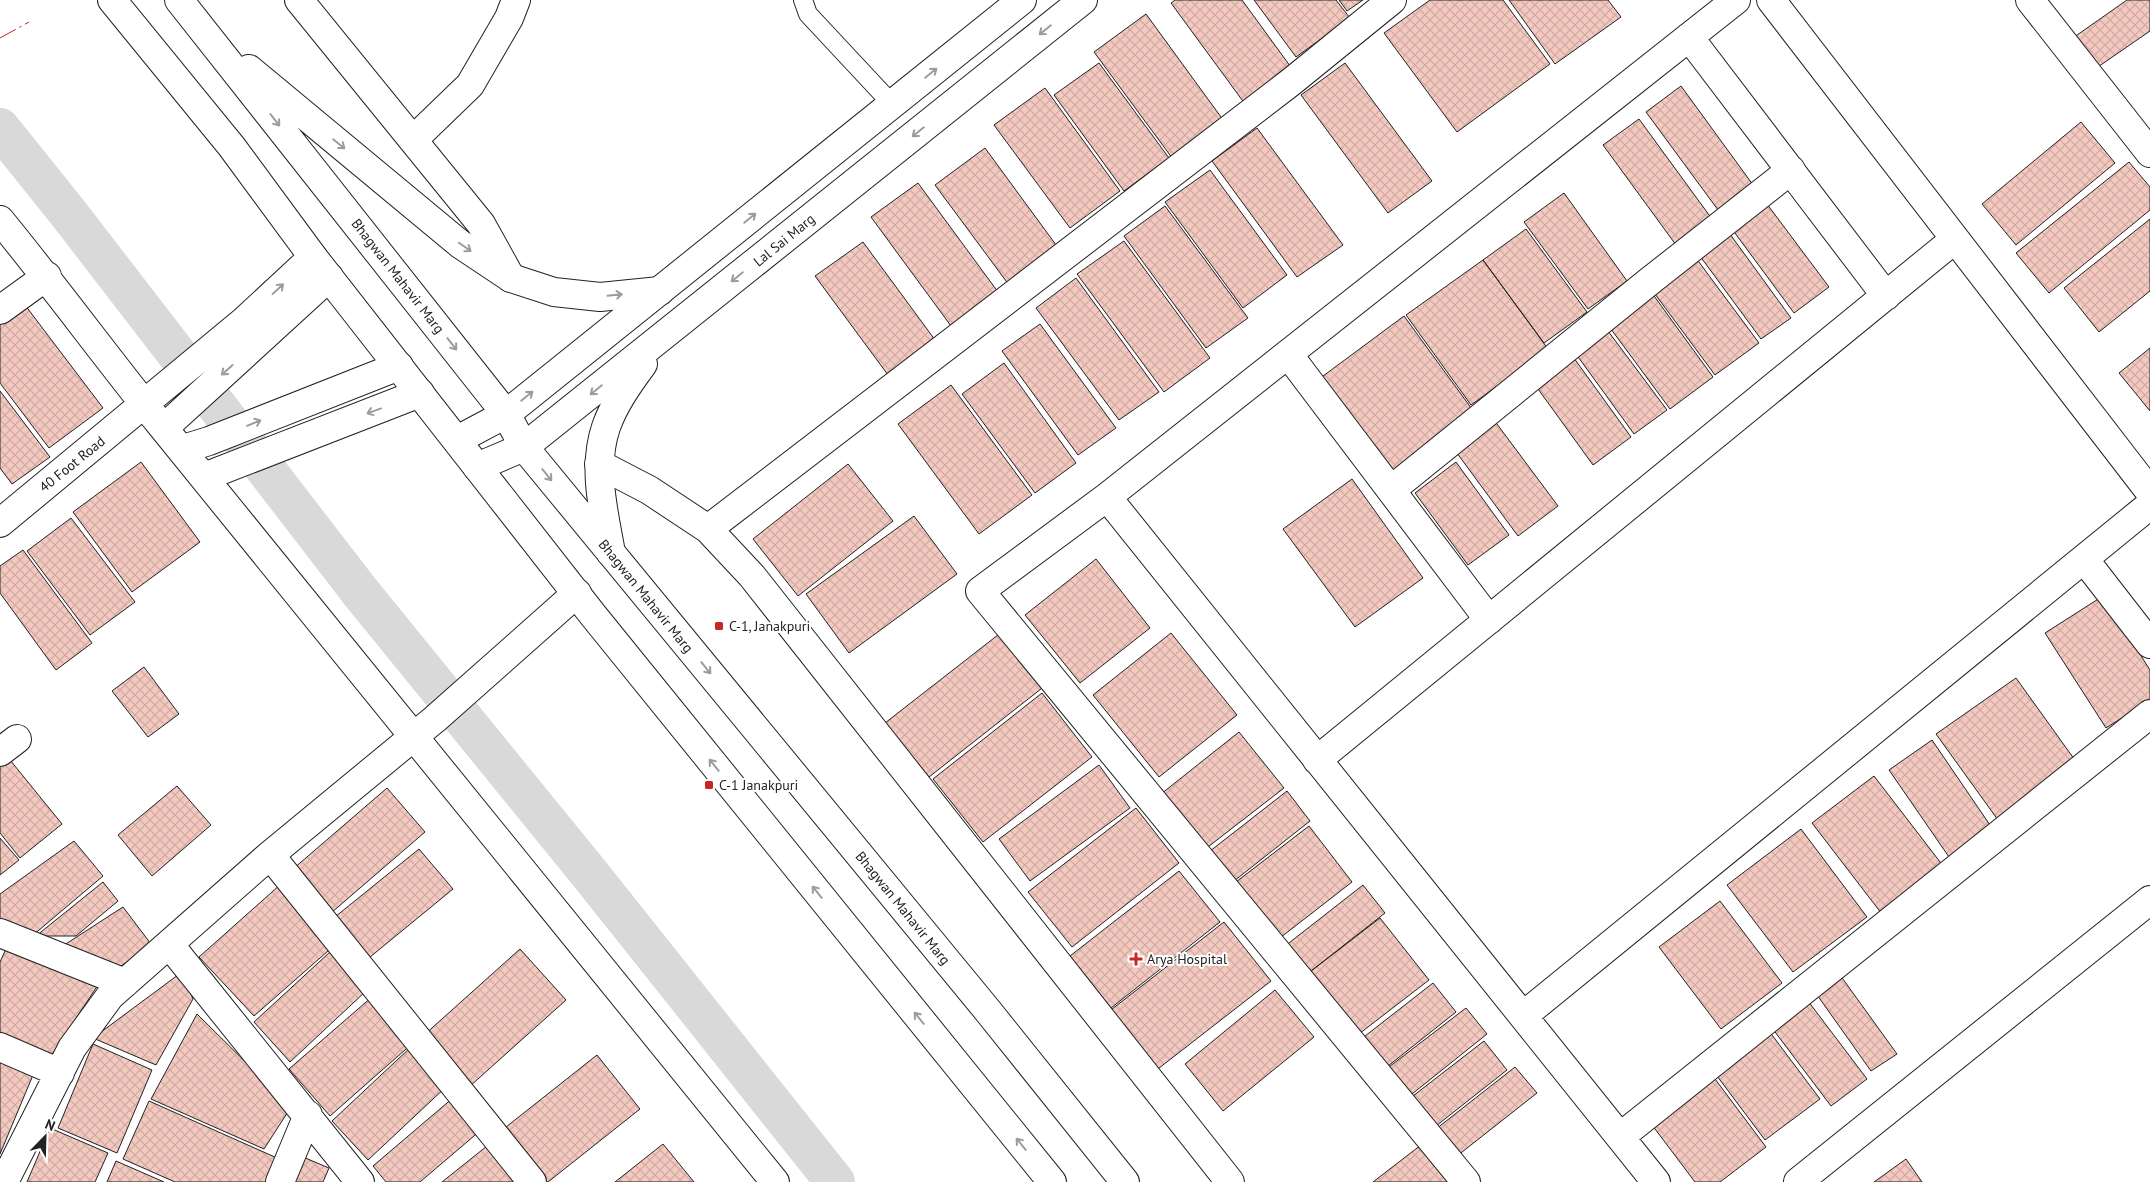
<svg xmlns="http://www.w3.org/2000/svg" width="2150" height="1182" viewBox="0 0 2150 1182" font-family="'PT Sans',sans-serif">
  <defs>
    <pattern id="building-cross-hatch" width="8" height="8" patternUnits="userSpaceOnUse" patternTransform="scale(1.25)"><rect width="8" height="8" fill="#f3c9c0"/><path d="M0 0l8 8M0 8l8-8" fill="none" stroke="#d0aca5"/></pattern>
  </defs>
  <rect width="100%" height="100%" fill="#fff"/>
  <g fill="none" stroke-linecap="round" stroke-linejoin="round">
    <!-- canal -->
    <path stroke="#d9d9d9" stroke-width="40" d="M0 128 69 214 361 593 589 873 835 1182"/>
  </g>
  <!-- building -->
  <path fill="url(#building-cross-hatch)" stroke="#222" d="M1175 0H1242L1293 70 1245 104 1171 3Z
    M1254 0H1336L1350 18 1296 57Z
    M1339 0H1363L1347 11Z
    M1430 0H1503L1550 64 1457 132 1384 33Z
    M1509 0H1608L1621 17 1555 64Z
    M2127 0H2150V31L2092 71 2070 40Z
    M1146 14 1229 128 1178 166 1094 52Z
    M1099 63 1169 158 1124 191 1054 95Z
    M1345 63 1432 181 1388 213 1301 95Z
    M1681 86 1756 189 1721 214 1646 112Z
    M1045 88 1120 191 1070 228 994 125Z
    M1639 119 1712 219 1676 245 1603 145Z
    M2081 122 2115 163 2016 245 1982 204Z
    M1257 128 1343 245 1297 277 1212 161Z
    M985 148 1059 249 1009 285 935 185Z
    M2129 162 2150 187V210L2049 293 2016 253Z
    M1210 170 1287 275 1243 308 1165 202Z
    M918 183 998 292 951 326 871 217Z
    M1564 193 1627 281 1588 309 1524 222Z
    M1764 200 1829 287 1794 313 1729 225Z
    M1165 206 1248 318 1206 348 1124 236Z
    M2150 219V291L2099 332 2064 288Z
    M1526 229 1587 312 1544 343 1483 260Z
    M1727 230 1791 318 1761 339 1697 252Z
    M1124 241 1210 358 1164 392 1077 274Z
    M863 242 938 344 891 379 815 276Z
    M1693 254 1759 343 1715 375 1649 286Z
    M1483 260 1548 349 1471 405 1406 315Z
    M1076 278 1159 392 1119 420 1036 308Z
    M1649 289 1713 377 1670 409 1605 321Z
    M25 305 103 408 49 448 0 383V323Z
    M1404 316 1477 416 1387 481 1315 382Z
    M1040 324 1116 428 1078 455 1002 351Z
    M1608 331 1667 410 1634 434 1576 354Z
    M2150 348V411L2119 373Z
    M1571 354 1631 437 1593 465 1533 382Z
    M1004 363 1076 463 1035 493 962 394Z
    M951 385 1032 495 979 534 898 424Z
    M0 391 50 457 12 484 0 468Z
    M1491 416 1558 506 1518 536 1451 445Z
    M141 462 200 542 132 592 73 512Z
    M1456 462 1509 535 1468 565 1415 493Z
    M848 464 893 521 798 596 753 539Z
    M1352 479 1423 578 1355 627 1283 529Z
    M914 516 957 574 849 653 806 594Z
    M71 518 135 602 90 635 27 551Z
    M23 550 92 643 56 670 0 593V566Z
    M1096 559 1150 628 1080 683 1025 615Z
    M2103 596 2150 670V700L2106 728 2045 633Z
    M1003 631 1046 685 929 777 885 723Z
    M1171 633 1237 715 1159 777 1093 695Z
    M144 667 179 714 148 737 112 691Z
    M2016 678 2077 763 1998 820 1936 734Z
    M1042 693 1092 757 983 842 933 779Z
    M1239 732 1284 788 1204 850 1161 794Z
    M1932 740 1992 828 1949 857 1889 770Z
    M6 755 62 824 20 858 0 833V760Z
    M1099 765 1130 808 1030 881 999 839Z
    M1874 776 1947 871 1885 918 1812 823Z
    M177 786 211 825 152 876 118 835Z
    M387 788 425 832 331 913 293 869Z
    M1287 791 1310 821 1229 885 1205 855Z
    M1136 808 1179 863 1072 947 1028 892Z
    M1309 826 1352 882 1276 941 1232 885Z
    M1801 829 1867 917 1793 972 1727 885Z
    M0 838 19 860 0 875Z
    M74 841 103 876 32 936 0 924V894Z
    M419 849 453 889 364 962 330 921Z
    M1179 871 1220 922 1111 1008 1070 956Z
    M103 882 118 901 76 936H36Z
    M281 884 336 944 254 1016 199 957Z
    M1363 885 1385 913 1302 978 1280 950Z
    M1720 901 1782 983 1721 1029 1659 947Z
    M123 907 151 944 113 972 58 949Z
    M1380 918 1429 980 1355 1037 1306 975Z
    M1224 922 1271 981 1154 1072 1107 1013Z
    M10 940 102 979 49 1059 0 1037V962Z
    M520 949 566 1000 469 1087 423 1036Z
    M330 952 366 991 290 1062 254 1022Z
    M182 972 193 999 156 1065 93 1038Z
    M1840 975 1897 1054 1871 1071 1815 992Z
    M1433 983 1456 1012 1383 1070 1360 1040Z
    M1275 990 1314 1037 1223 1111 1185 1064Z
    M373 996 414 1042 330 1116 289 1069Z
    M1805 997 1867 1079 1831 1106 1769 1024Z
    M1466 1008 1487 1034 1407 1098 1385 1070Z
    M197 1014 291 1107 264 1149 151 1099Z
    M1769 1031 1820 1099 1765 1140 1714 1072Z
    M1484 1041 1507 1070 1436 1126 1413 1096Z
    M93 1044 152 1070 117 1153 58 1128Z
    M412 1046 448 1085 368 1160 332 1121Z
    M597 1055 640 1109 548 1182H542L501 1131Z
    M1 1061 33 1075 0 1154V1064Z
    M1515 1067 1537 1093 1457 1156 1436 1129Z
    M1712 1075 1766 1147 1720 1182H1695L1649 1121Z
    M454 1097 481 1130 420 1182H386L373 1166Z
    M149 1101 277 1158 266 1182H175L123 1159Z
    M50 1128 108 1153 95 1182H27Z
    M492 1142 525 1182H442Z
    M663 1144 694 1182H615Z
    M1421 1145 1450 1182H1373Z
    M303 1157 329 1168 323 1182H292Z
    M1906 1159 1922 1182H1874Z
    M116 1161 164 1182H107Z"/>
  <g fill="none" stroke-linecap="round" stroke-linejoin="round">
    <defs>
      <path id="service" d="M803 0 808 14 892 104"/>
      <path id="minor" d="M299 0 481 224 511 278
        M1771 0 2150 492
        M2030 0 2150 153
        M1689 37 1886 296
        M413 140 470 85 509 18 516 0
        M0 220C55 287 106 357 161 425 367 676 571 929 775 1182
        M0 310 47 276
        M1288 354 1489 620
        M164 428 329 277
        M183 449 209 441 399 366
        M599 464 649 490 708 529 752 576 1230 1182
        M204 477 420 393
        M1391 490 1651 280 1791 170
        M1107 497 1736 0
        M0 523 244 321 313 257
        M708 529 1291 82 1392 0
        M2084 559 2150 644
        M0 752 17 739
        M1317 760 1955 239
        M270 855 532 1182
        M0 933 125 983
        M169 944 360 1182
        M1523 1016 2150 505
        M0 1047 60 1073
        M1620 1137 2150 714
        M4 1182 72 1048 110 996 270 855 435 719 577 593
        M280 1182 308 1115
        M1466 1182 980 591 1107 497 1656 1182
        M1798 1182 2150 900"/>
      <path id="tertiary" d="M457 440 506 414 1022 0
        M477 467 524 447 1083 0
        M611 553C604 513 592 468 606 427 614 404 629 383 643 364"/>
      <path id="primary" d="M112 0 232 147 313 257 593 615 1052 1182
        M179 0 506 414 524 447 988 1011 1125 1182
        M249 69 460 244 511 278 554 292 600 297 660 291"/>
    </defs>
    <!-- service casing -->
    <use href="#service" stroke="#222" stroke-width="20"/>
    <!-- minor casing -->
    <use href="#minor" stroke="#222" stroke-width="30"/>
    <!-- tertiary casing -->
    <use href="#tertiary" stroke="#222" stroke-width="30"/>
    <!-- primary casing -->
    <use href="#primary" stroke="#222" stroke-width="30"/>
    <!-- service -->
    <use href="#service" stroke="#fff" stroke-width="18"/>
    <!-- minor -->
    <use href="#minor" stroke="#fff" stroke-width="28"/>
    <!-- tertiary -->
    <use href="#tertiary" stroke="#fff" stroke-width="28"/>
    <!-- primary -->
    <use href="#primary" stroke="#fff" stroke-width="28"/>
    <!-- power -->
    <path stroke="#c62828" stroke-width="1" stroke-dasharray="18 4 2.5 4" stroke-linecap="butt" d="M0 38 29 22"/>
  </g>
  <!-- one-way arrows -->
  <defs><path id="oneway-shaft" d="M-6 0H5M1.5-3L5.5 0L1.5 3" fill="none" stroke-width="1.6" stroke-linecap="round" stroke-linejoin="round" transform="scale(1.25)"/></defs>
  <g stroke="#9c9c9c">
    <use href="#oneway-shaft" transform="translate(1045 30) rotate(141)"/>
    <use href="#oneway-shaft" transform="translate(931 73) rotate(-39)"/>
    <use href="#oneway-shaft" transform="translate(275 120) rotate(52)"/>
    <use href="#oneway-shaft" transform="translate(918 132) rotate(141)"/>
    <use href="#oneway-shaft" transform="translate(339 144) rotate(39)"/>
    <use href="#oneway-shaft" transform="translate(750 218) rotate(-39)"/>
    <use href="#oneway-shaft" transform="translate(465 247) rotate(35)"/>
    <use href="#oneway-shaft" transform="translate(737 277) rotate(141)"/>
    <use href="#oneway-shaft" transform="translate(278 289) rotate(-43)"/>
    <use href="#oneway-shaft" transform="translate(615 295) rotate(-6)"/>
    <use href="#oneway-shaft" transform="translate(452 344) rotate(52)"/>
    <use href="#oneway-shaft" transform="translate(227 370) rotate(138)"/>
    <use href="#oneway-shaft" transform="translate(596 390) rotate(141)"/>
    <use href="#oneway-shaft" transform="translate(527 396) rotate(-39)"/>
    <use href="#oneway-shaft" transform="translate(374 411) rotate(160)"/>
    <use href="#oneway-shaft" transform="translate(254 423) rotate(-22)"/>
    <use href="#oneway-shaft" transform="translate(547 475) rotate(51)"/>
    <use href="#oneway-shaft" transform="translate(706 668) rotate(51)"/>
    <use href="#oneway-shaft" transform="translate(714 765) rotate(-129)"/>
    <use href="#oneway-shaft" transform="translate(817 892) rotate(-129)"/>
    <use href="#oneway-shaft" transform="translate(919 1018) rotate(-129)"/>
    <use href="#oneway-shaft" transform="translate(1021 1144) rotate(-129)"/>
  </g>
  <!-- markers -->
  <g fill="#c62828" stroke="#fff" stroke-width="2">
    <rect x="714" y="621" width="10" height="10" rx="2.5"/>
    <rect x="704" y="780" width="10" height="10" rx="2.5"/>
    <path d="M1133.5 951.5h5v5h5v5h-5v5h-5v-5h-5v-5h5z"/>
  </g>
  <g text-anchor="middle" stroke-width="4" stroke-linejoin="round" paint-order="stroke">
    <!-- street labels -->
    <g font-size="14" fill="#222" stroke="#fff">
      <text transform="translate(784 240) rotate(-39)" y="5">Lal Sai Marg</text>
      <text transform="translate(398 276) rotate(52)" y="5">Bhagwan Mahavir Marg</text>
      <text transform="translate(72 464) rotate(-39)" y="5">40 Foot Road</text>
      <text transform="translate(646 596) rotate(51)" y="5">Bhagwan Mahavir Marg</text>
      <text transform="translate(903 908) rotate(51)" y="5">Bhagwan Mahavir Marg</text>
    </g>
    <!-- poi labels -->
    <g font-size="14" fill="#222" stroke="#fff" text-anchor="start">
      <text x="729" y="631">C-1, Janakpuri</text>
      <text x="719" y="790">C-1 Janakpuri</text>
      <text x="1147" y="964">Arya Hospital</text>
    </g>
  </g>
  <!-- north arrow -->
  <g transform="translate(45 1137) rotate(23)" stroke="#ffffff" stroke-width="4" paint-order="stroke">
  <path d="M0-4L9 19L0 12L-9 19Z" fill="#222222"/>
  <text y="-8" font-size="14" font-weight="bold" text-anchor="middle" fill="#222222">N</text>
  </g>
</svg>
